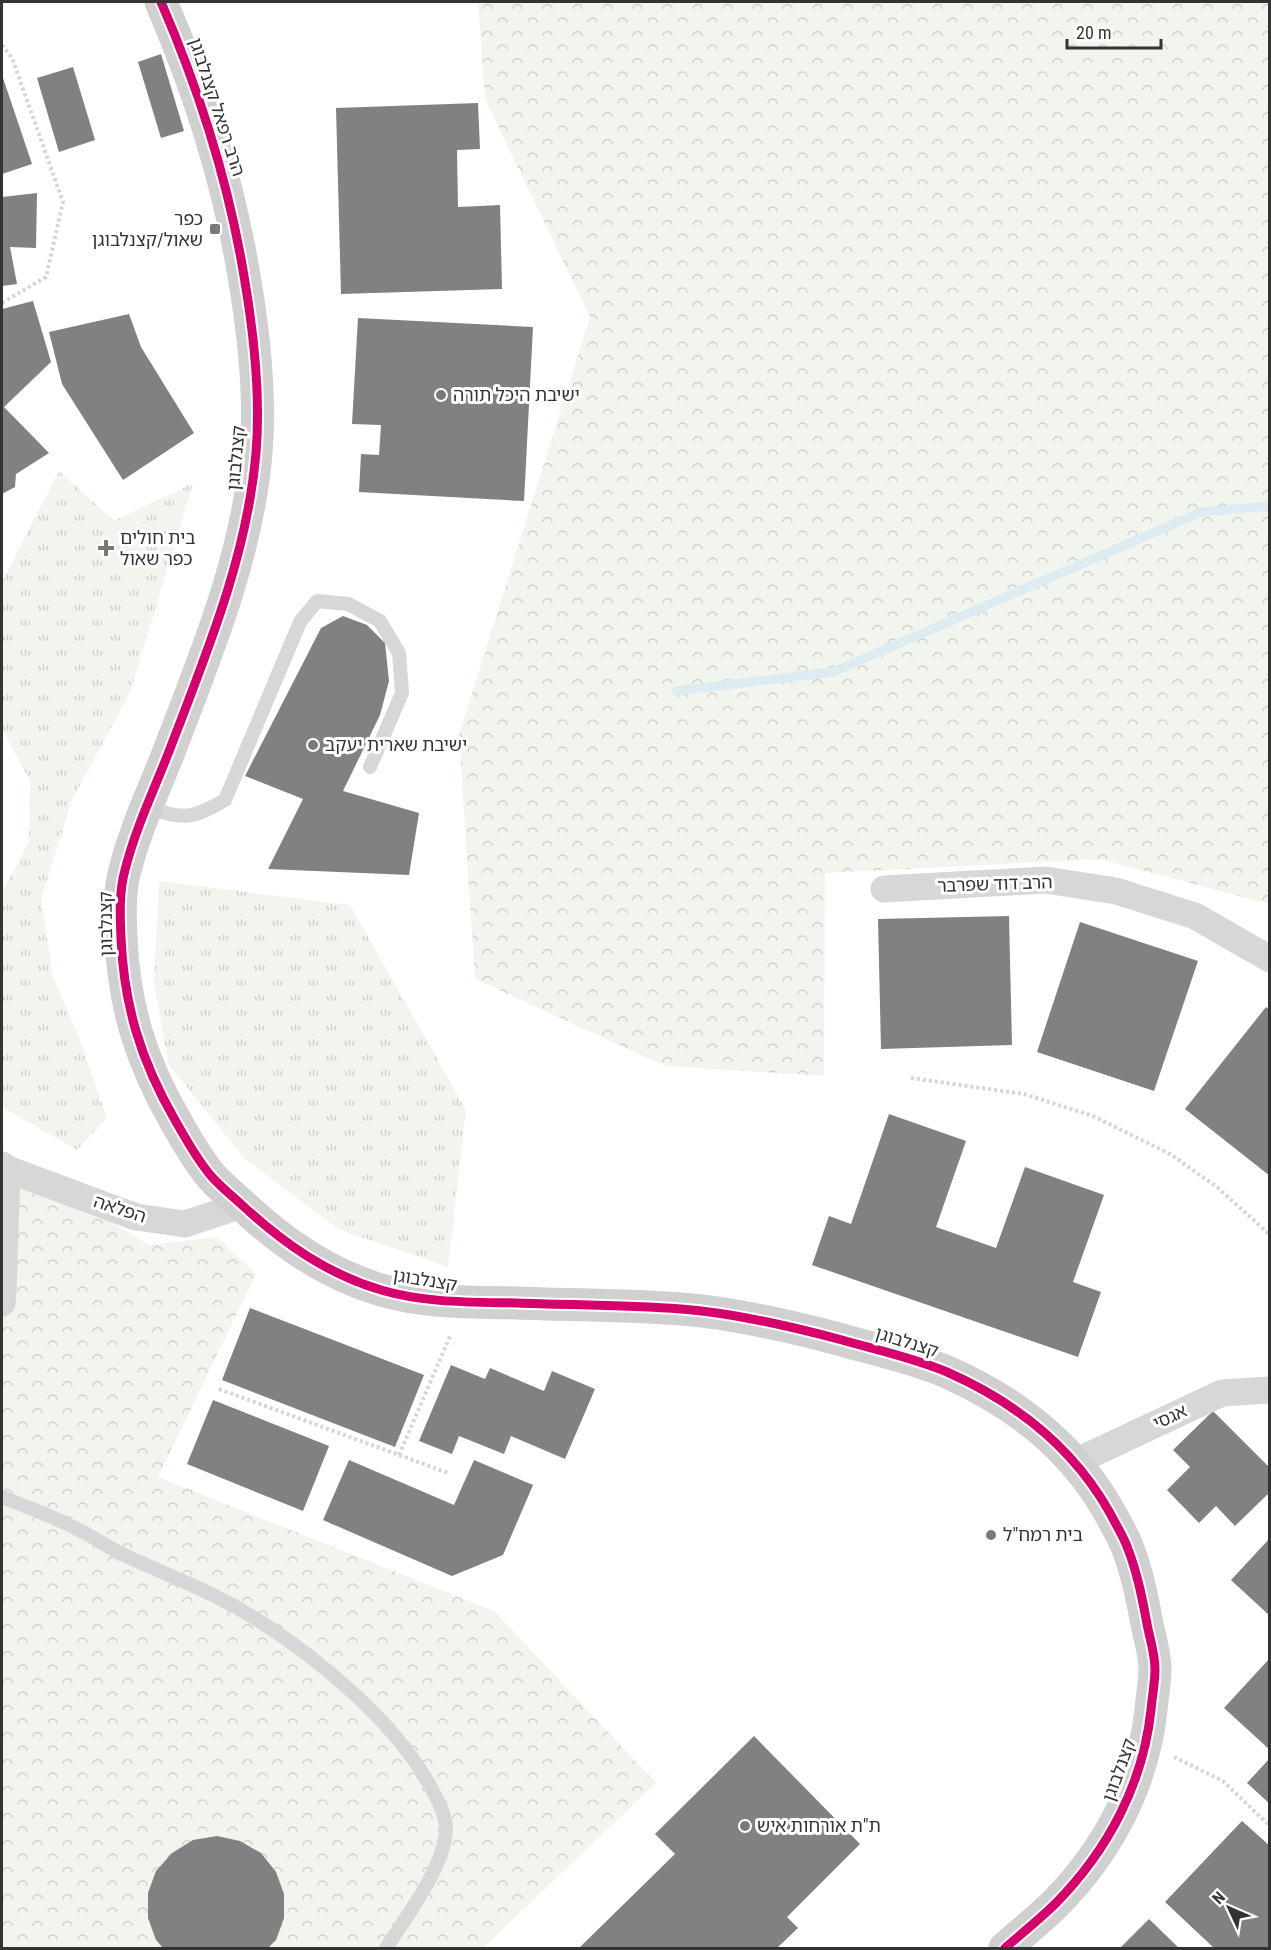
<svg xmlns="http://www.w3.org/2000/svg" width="1271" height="1950" viewBox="0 0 1271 1950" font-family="'Roboto Condensed','Noto Sans Hebrew',sans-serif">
  <defs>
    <pattern id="grass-tufts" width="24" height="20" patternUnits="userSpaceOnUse" patternTransform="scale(1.5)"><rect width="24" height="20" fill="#f1f5ed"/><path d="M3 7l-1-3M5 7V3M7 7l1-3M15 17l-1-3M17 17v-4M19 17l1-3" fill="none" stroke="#cfd2cc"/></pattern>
    <pattern id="forest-crowns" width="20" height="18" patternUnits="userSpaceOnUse" patternTransform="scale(1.5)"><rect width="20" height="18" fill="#f1f5ed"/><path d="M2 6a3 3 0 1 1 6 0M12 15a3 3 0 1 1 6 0" fill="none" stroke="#cfd2cc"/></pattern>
  </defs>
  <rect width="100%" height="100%" fill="#fff"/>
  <!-- grass -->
  <path fill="url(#grass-tufts)" d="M59 471 114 521 193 483 130 693 72 800 41 899 53 977 80 1040 107 1118 77 1150 2 1107V893L29 841 30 781 2 729V582Z
    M159 881 350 905 466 1110 448 1267 338 1229 245 1159 169 1065 154 984Z"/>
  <!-- forest -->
  <path fill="url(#forest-crowns)" d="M478 2H1269V904L1099 859 825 873 824 1076 665 1066 475 979 459 735 590 317 485 99Z
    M2 1180 87 1207 149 1245 217 1237 256 1274 158 1477 494 1611 656 1783 483 1948H2Z"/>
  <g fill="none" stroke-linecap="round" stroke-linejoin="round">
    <!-- stream -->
    <path stroke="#ddebf3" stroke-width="9" d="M676 691 833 672 1201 512 1270 506"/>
  </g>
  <!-- building -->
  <path fill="#818181" d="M161 54 184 131 161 138 138 62Z
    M73 67 95 140 59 152 37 78Z
    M2 75 32 164 2 174Z
    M478 103 480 149 457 150 458 207 500 205 502 289 341 294 336 108Z
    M37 193 36 248 10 247 17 284 2 286V197Z
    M33 301 51 362 4 407 49 453 16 474 15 487 2 494V309Z
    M129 314 141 347 194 433 123 480 62 384 49 332Z
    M358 318 533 327 524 501 359 492 361 454 379 455 381 425 352 424Z
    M343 616 367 625 385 643 389 681 380 715 343 791 419 813 409 875 268 869 303 799 245 776 321 628Z
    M1009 916 1012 1045 881 1049 878 919Z
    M1080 922 1198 961 1154 1091 1037 1052Z
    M1266 1007 1270 1010V1176L1185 1109Z
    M889 1114 966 1141 936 1227 996 1248 1025 1167 1104 1195 1073 1282 1101 1292 1078 1357 812 1265 829 1216 851 1224Z
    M250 1308 424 1375 395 1447 222 1380Z
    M451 1365 485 1379 490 1368 544 1391 552 1371 595 1389 565 1459 511 1436 504 1454 459 1436 452 1454 419 1441Z
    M213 1400 329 1446 303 1511 187 1464Z
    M1213 1411 1270 1468V1492L1235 1526 1216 1506 1199 1523 1167 1490 1190 1467 1173 1450Z
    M349 1460 454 1505 474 1460 533 1485 503 1555 452 1576 323 1520Z
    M1270 1538V1616L1231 1580Z
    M1270 1658V1750L1224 1708Z
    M754 1736 860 1844 787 1917 798 1928 777 1948H579L675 1854 655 1834Z
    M1270 1758V1804L1247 1783Z
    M1242 1821 1270 1846V1948H1214L1165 1902Z
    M217 1836 240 1841 261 1853 276 1872 284 1894V1918L276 1940 268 1948H163L156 1940 148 1918V1893L156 1871 172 1853 193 1840Z
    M1149 1919 1179 1948H1120Z"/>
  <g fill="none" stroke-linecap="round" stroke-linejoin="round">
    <!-- path -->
    <path stroke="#d6d6d6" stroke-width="4" stroke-dasharray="3 3" stroke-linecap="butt" d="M2 45 12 58 63 202 46 277 2 303
      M911 1078 1024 1094 1093 1116 1170 1154 1217 1187 1270 1235
      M219 1389 448 1473
      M399 1455 451 1334
      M1174 1757 1223 1781 1270 1826"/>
    <!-- lane -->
    <path stroke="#d7d7d7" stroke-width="14" d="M147 807C183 820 192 819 225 800L300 622 317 601 348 604 380 621 399 653 402 693 370 767
      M2 1497C27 1507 53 1516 77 1529 90 1535 103 1544 116 1551 148 1567 183 1580 215 1596 287 1632 381 1706 423 1774 431 1787 446 1813 446 1828 446 1865 406 1917 386 1948"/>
    <!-- street -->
    <path stroke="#d7d7d7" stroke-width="27" d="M884 889 1046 880 1116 891 1195 916 1270 959
      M2 1165 7 1169 136 1217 185 1224 242 1205
      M2 1303 3 1291 7 1169
      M1075 1462 1222 1393 1270 1390"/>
    <!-- secondary -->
    <path stroke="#d0d0d0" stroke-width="33" d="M161 2C200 92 228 179 244 276 254 334 261 394 256 453 247 558 205 657 168 754 153 792 135 830 125 870 119 891 120 916 121 938 124 1006 141 1061 175 1120 186 1139 197 1160 212 1177 221 1187 232 1196 242 1205 283 1243 327 1274 381 1290 425 1303 471 1302 517 1303 571 1305 627 1305 681 1309 735 1313 790 1326 842 1340 877 1350 914 1358 947 1372 1015 1402 1073 1447 1110 1513 1116 1525 1124 1537 1128 1549 1138 1575 1143 1602 1148 1629 1151 1642 1155 1656 1155 1669 1155 1683 1152 1697 1151 1710 1143 1784 1108 1850 1056 1903 1040 1919 1022 1933 1005 1948"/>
    <defs>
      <path id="cycleway" d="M161 2C200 92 228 179 244 276 254 334 261 394 256 453 247 558 205 657 168 754 153 792 135 830 125 870 119 891 120 916 121 938 124 1006 141 1061 175 1120 186 1139 197 1160 212 1177 221 1187 232 1196 242 1205 283 1243 327 1274 381 1290 425 1303 471 1302 517 1303 571 1305 627 1305 681 1309 735 1313 790 1326 842 1340 877 1350 914 1358 947 1372 1015 1402 1073 1447 1110 1513 1116 1525 1124 1537 1128 1549 1138 1575 1143 1602 1148 1629 1151 1642 1155 1656 1155 1669 1155 1683 1152 1697 1151 1710 1143 1784 1108 1850 1056 1903 1040 1919 1022 1933 1005 1948"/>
    </defs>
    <!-- cycleway casing -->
    <use href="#cycleway" stroke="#fff" stroke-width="13"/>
    <!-- cycleway -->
    <use href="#cycleway" stroke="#d6006c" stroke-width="9"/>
  </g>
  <!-- markers -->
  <g fill="#7a7a7a" stroke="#fff" stroke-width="2">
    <rect x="209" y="223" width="12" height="12" rx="3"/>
    <circle cx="441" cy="395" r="6"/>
    <path d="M103 539h6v6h6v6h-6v6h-6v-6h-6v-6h6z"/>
    <circle cx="313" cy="745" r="6"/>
    <circle cx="991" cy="1535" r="6"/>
    <circle cx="745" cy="1826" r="6"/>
  </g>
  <g text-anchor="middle" stroke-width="6" stroke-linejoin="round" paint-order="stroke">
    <!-- street labels -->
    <g font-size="18" fill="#333" stroke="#fff">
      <text transform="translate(217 107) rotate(72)" y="6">הרב רפאל קצנלבוגן</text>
      <text transform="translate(236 458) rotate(-85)" y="6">קצנלבוגן</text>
      <text transform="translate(995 884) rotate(-2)" y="6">הרב דוד שפרבר</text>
      <text transform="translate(106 924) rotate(-91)" y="6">קצנלבוגן</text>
      <text transform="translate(120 1209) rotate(18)" y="6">הפלאה</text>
      <text transform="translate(425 1280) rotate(9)" y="6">קצנלבוגן</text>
      <text transform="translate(907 1342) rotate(17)" y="6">קצנלבוגן</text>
      <text transform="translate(1170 1417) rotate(-25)" y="6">אגסי</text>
      <text transform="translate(1119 1770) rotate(-70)" y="6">קצנלבוגן</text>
    </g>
    <!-- poi labels -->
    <g font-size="18" fill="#333" stroke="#fff" text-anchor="start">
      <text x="203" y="225" text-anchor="end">כפר<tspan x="203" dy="21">שאול/קצנלבוגן</tspan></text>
      <text x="453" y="401">ישיבת היכל תורה</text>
      <text x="120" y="544">בית חולים<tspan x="120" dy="21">כפר שאול</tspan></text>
      <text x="325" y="751">ישיבת שארית יעקב</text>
      <text x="1003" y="1541">בית רמח"ל</text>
      <text x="757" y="1832">ת"ת אורחות איש</text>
    </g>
  </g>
  <!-- border -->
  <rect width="1271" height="1950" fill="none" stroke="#333333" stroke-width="6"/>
  <!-- north arrow -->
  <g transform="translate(1229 1908) rotate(314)" stroke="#ffffff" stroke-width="4.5" paint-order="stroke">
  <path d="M0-4.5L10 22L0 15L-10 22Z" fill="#333333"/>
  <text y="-9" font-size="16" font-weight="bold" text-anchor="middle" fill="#333333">N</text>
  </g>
  <!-- scale -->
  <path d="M1067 39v9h94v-9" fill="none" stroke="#333333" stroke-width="3"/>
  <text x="1076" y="39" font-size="18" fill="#333333" stroke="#ffffff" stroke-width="4.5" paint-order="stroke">20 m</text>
</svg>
